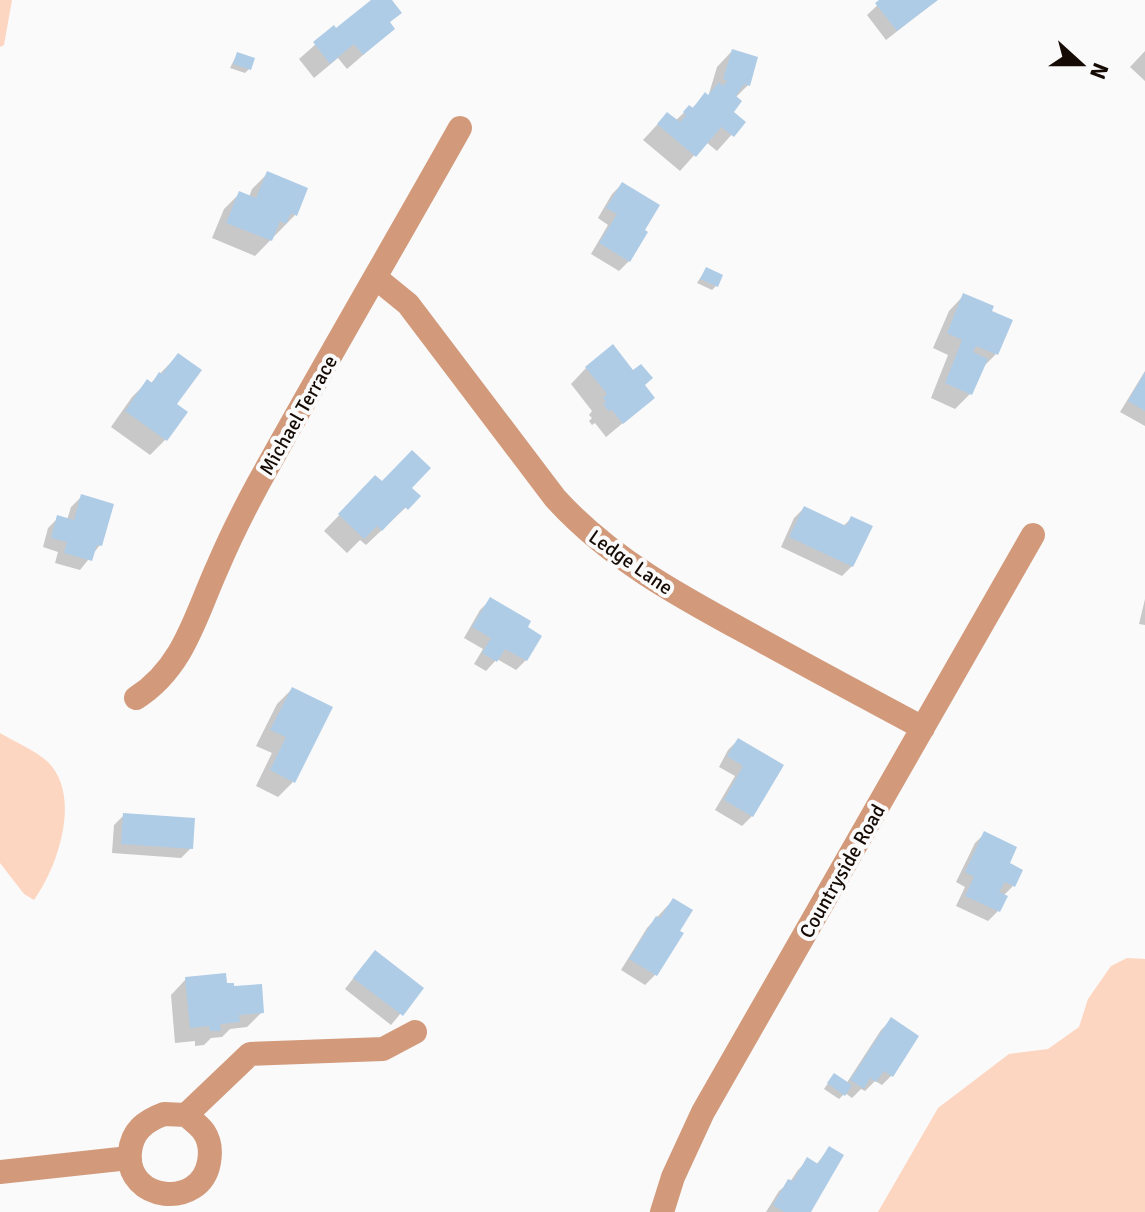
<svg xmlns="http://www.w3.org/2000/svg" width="1145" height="1212" viewBox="0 0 1145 1212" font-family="Signika,sans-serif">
  <rect width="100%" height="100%" fill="#fafafa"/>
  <!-- green -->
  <path fill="#fdd6c1" d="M0 0H12L4 45 0 47Z
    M0 733C15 742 35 750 48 762 82 796 58 867 34 900L24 894 0 863Z
    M1127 958 1145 959V1212H878L938 1108 1009 1054 1048 1049 1079 1027 1088 999 1111 966Z"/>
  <!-- shadow -->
  <path fill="#0003" d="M374 0H389L388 23 393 29 347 69 338 58 314 78 299 59 334 28 336 31Z
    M883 0H937L886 40 867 15Z
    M732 51 756 58 748 85 735 98 731 113 743 122 717 151 706 142 680 171 643 140 667 114 675 121 689 108 691 109 706 95 708 97 717 67Z
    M1145 51V81L1130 67Z
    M237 54 249 69 245 73 230 68Z
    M268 173 295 215 255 256 212 238 224 209 239 194 249 197 252 189Z
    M622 184 629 261 619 271 591 254 608 225 598 218 612 194Z
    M706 269 716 286 712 290 697 283Z
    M964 295 989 312 996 354 981 369 971 393 955 409 931 398 948 355 933 348 949 311Z
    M178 355 174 405 165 440 150 455 111 427 132 397 147 382 150 384Z
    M586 368 643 386 653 398 606 437 595 423 592 425 589 421 592 418 589 415 592 411 571 384Z
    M1145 371V426L1120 412Z
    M375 478 381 484 410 488 418 496 366 545 360 540 347 553 324 531Z
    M81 497 100 545 80 570 55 563 58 552 43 547 48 528 58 518 67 520 71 507Z
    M804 508 843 526 851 519 852 566 842 576 781 547 794 518Z
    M1145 599V625L1139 624Z
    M490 600 525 628 526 660 516 670 497 659 486 671 474 664 483 649 464 638 480 610Z
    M292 689 294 781 278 797 256 786 272 753 256 746 277 704Z
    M738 740 781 765 752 816 742 826 715 810 735 776 719 767 728 750Z
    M124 815 191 848 181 858 112 853 114 825Z
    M985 833 1007 864 1013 886 1003 896 1005 897 998 911 988 921 956 906 965 887 956 882 975 843Z
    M673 900 677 932 681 934 655 975 645 985 621 970 647 928Z
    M365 963 421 989 391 1025 345 989Z
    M186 979 232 989 262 1012 247 1027 230 1029 222 1037 211 1038 204 1045 195 1046V1041L175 1043 171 995Z
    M891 1020 892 1075 882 1085 875 1081 865 1091 861 1089 852 1098 845 1093 839 1099 824 1089 830 1080 846 1084 881 1030Z
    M829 1148 809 1212H766L779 1191 790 1182 798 1170 808 1160 816 1165Z"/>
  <!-- building -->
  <path fill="#afcce7" d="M371 0H392L402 13 390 22 395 29 363 55 354 44 330 64 313 42 334 25 336 28Z
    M879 0H938L897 31 875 3Z
    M732 49 758 57 750 86 744 84 736 96 742 101 734 112 746 122 734 137 721 127 696 157 657 124 667 112 680 122 686 115 683 112 689 105 693 108 705 92 708 95 719 82 723 86 727 81 723 79Z
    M237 52 255 58 251 70 233 64Z
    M267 171 308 188 297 216 291 213 286 224 280 221 272 241 226 223 239 191 256 198Z
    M622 182 660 205 645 230 648 232 630 262 599 243 617 214 606 208Z
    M706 267 723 275 718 287 700 279Z
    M963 293 994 306 992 311 1013 320 998 355 976 346 973 352 988 359 972 395 945 383 962 340 947 333Z
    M613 344 633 370 641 364 653 378 645 385 655 398 623 424 611 409 609 412 603 404 606 402 603 398 607 394 585 367Z
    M178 353 202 370 177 404 188 412 167 441 125 411 147 379 152 383 159 372 162 374Z
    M1145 372V411L1128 401Z
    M412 450 431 468 412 488 421 496 408 510 405 507 382 531 377 526 364 539 338 514 375 475 382 481Z
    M81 494 114 504 102 546 97 545 92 561 64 553 67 542 51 538 57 515 74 520Z
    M804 506 846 526 851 516 873 526 853 567 789 537Z
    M490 597 531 621 528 627 542 636 527 661 505 649 497 662 482 653 491 638 472 627Z
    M292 687 333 707 295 783 270 770 286 737 270 730Z
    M738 738 784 765 753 817 724 800 743 766 727 756Z
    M123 813 195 818 193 849 121 844Z
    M984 831 1017 847 1010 863 1023 870 1015 887 1005 882 999 892 1008 896 1000 912 965 896 974 877 965 872Z
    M673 898 693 910 680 931 684 933 657 976 629 959 656 916 660 918Z
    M375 950 424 988 403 1016 353 978Z
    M226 973 227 983H234V986L262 984 264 1013 239 1015 240 1022 220 1024 221 1031H210L209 1026 190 1028 185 977Z
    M891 1017 919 1036 893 1077 884 1071 876 1082 870 1078 864 1089 850 1080Z
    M834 1073 852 1085 845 1096 827 1083Z
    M829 1146 844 1155 811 1212H784L773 1205 788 1179 793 1181 807 1157 818 1164Z"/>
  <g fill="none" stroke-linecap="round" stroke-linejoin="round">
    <!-- minor -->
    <path stroke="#d29a7b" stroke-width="24" d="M376 278 408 304 555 498C611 560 683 598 755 637 811 668 867 698 923 728
      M136 698C184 668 196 614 218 566 230 538 244 510 258 484 324 365 393 247 460 128
      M164 1114 186 1115C192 1120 200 1126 204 1132 210 1141 211 1151 209 1162 201 1210 125 1202 130 1152 132 1131 145 1121 164 1114Z
      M186 1115 250 1054 383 1049 415 1032
      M0 1172 129 1158
      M662 1212 673 1177 703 1112 1033 535"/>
  </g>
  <g text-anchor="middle" stroke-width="8" stroke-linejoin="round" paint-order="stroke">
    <!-- street labels -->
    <g font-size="20" fill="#150a04" stroke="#fafafa">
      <text transform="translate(298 415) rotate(-60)" y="7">Michael Terrace</text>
      <text transform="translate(631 562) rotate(35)" y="7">Ledge Lane</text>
      <text transform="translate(842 871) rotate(-60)" y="7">Countryside Road</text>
    </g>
  </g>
  <!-- north arrow -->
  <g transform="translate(1081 64) rotate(111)" stroke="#fafafa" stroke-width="6" paint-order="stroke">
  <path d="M0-6L14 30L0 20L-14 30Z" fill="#150a04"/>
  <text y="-12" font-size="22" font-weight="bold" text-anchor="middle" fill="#150a04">N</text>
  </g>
</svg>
